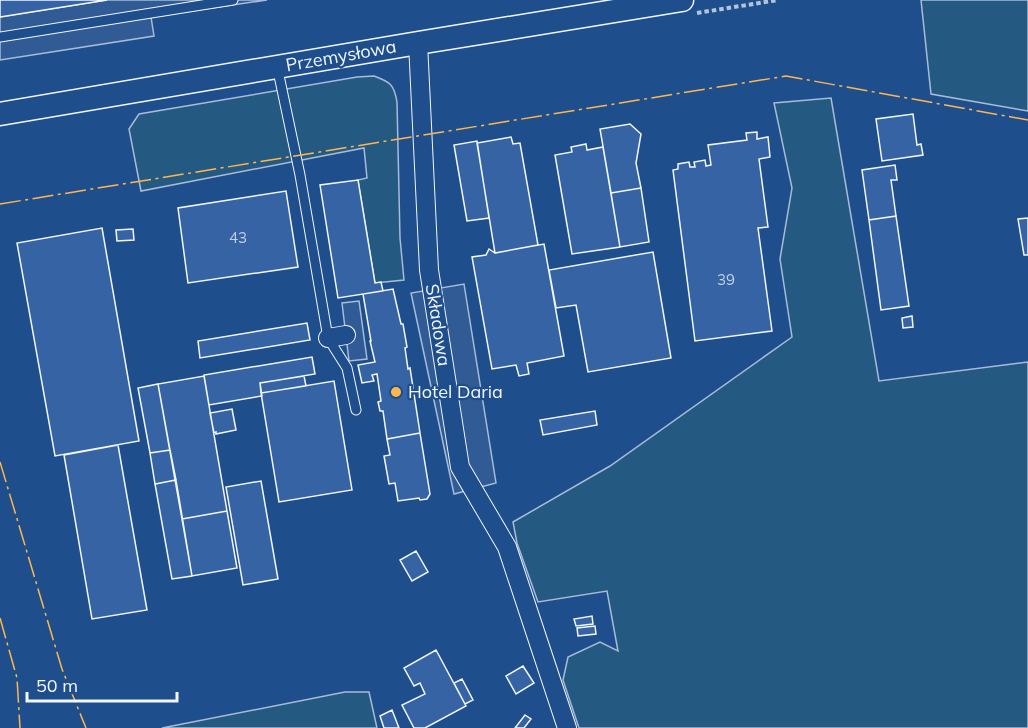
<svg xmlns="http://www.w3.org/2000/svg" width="1028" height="728" viewBox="0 0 1028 728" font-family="Mulish,sans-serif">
  <rect width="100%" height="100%" fill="#1f4e8c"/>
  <!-- green -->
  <path fill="#245a82" stroke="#a8bbd7" stroke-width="1.5" d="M921 0H1028V111L931 94Z
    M374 76C390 82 394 84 397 102L400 238 404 280 375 283 358 180 367 178 364 148 141 191 129 129 139 114 357 77Z
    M831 98 879 381 1028 362V728H579L563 680 568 657 600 642 618 651 607 591 538 602 517 543 513 522 610 466 792 337 780 259 792 188 774 103Z
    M345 692H369L377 728H162Z"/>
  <!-- parking -->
  <path fill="#305b95" stroke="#a8bbd7" stroke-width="1.5" d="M107 0H267L151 17 154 36 0 60V17Z
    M464 284 496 483 454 494 411 293Z
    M359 301 367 359 349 361 342 303Z"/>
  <!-- building -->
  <path fill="#3563a3" stroke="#f2f6ff" stroke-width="1.5" d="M0 0H107L0 17Z
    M913 114 917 145 921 144 923 155 882 161 876 119Z
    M630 124 641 134 636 163 641 188 611 193 600 129Z
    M757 132V139L768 137 770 157 759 159 768 227 758 228 772 331 695 341 673 170 678 169V164L689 162 690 167H695L694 162 705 160 706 166 711 165 708 145 747 140 746 133Z
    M511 137 513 144 520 143 538 245 495 253 477 143Z
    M477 141 489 218 467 221 454 145Z
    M586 144 587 150 603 147 620 247 572 254 555 155 572 152 571 147Z
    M895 165 897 180H891L896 216 869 220 862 170Z
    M358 180 375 283 381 282 383 291 338 298 320 185Z
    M641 188 649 242 620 247 611 193Z
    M286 191 298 267 188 283 178 208Z
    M896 216 909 306 881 310 869 220Z
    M1028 218V255H1024L1018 219Z
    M102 228 139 441 55 456 17 243Z
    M133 229 134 240 117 241 116 230Z
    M544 244 564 356 527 363 529 374 519 376 516 365 492 369 472 257 486 255 489 249 495 253Z
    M653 252 671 358 588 372 576 305 556 308 549 270Z
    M393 289 401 324H403L407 347 405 348 408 369 410 368 420 433 387 439 383 411H380L378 402 381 401 377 374 372 375 374 381 362 383 358 365 375 362 370 341H371L363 294Z
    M912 316 913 327 903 328 902 318Z
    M307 323 310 340 200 358 198 341Z
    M312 357 315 374 260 383 262 396 209 405 204 375Z
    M204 376 227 511 182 519 158 384Z
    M304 376 306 386 261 393 260 383Z
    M334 381 352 490 279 502 261 393Z
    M158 384 170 450 150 453 138 388Z
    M232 409 236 430 216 434V432L214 433 210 413Z
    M595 411 597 425 543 435 540 420Z
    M420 433 430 494 427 499 420 500 419 498 398 501 395 483 389 484 384 456 390 455 387 439Z
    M118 445 147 610 92 619 64 455Z
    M170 450 176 480 155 484 150 453Z
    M176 480 192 576 172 579 155 484Z
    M261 481 278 579 243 585 226 487Z
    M227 511 237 568 192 576 182 519Z
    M416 551 428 572 412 581 400 560Z
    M592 616 593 624 576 626 574 619Z
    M595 626 596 634 578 636 577 628Z
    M436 650 466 706 425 728H414L402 705 425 694 420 683 414 686 404 668Z
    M523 666 534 683 516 694 506 676Z
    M462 679 473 700 465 704 454 683Z
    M392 710 399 728H384L380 716Z
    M525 715 531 719 524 728H515Z"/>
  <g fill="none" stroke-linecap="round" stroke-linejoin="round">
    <defs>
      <path id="service" d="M0 37 233 0
        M277 66 300 175 328 338 347 368 356 410"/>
      <path id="minor" d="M418 43 429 270 460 467 507 547 567 728
        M328 338 346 335"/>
      <path id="tertiary" d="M0 114 418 43 682 0"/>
    </defs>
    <!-- service casing -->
    <use href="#service" stroke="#f2f6ff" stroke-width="11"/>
    <!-- minor casing -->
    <use href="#minor" stroke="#f2f6ff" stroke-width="20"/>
    <!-- tertiary casing -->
    <use href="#tertiary" stroke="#f2f6ff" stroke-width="25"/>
    <!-- path -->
    <path stroke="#b3c4dc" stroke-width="4" stroke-dasharray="4.5 3" stroke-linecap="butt" d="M697 13 778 0"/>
    <!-- service -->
    <use href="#service" stroke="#1f4e8c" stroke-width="9"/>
    <!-- minor -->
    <use href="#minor" stroke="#1f4e8c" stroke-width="18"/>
    <!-- tertiary -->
    <use href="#tertiary" stroke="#1f4e8c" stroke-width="22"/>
    <!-- power -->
    <path stroke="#ffb74d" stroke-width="1.5" stroke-dasharray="21 4.5 3 4.5" stroke-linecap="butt" d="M0 204 786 76 1028 120
      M0 462 62 669 86 728
      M0 618 17 678 20 728"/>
  </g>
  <!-- markers -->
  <circle fill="#ffb74d" stroke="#1f4e8c" stroke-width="2" cx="396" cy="392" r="6"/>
  <g text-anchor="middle" stroke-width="4.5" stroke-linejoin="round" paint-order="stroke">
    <!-- number labels -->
    <g font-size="15" fill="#c3d1e8">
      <text x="238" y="243">43</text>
      <text x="726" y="285">39</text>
    </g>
    <!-- street labels -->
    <g font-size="18" fill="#f2f6ff" stroke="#1f4e8c">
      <text transform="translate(341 56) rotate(-10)" y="6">Przemysłowa</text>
      <text transform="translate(438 325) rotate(81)" y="6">Składowa</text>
    </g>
    <!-- poi labels -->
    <g font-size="18" fill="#f2f6ff" stroke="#1f4e8c" text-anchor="start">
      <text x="408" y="398">Hotel Daria</text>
    </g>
  </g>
  <!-- scale -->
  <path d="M27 692v9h150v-9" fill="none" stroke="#f2f6ff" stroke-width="3"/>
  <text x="36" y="692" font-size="18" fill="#f2f6ff" stroke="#1f4e8c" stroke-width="4.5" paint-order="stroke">50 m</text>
</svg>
